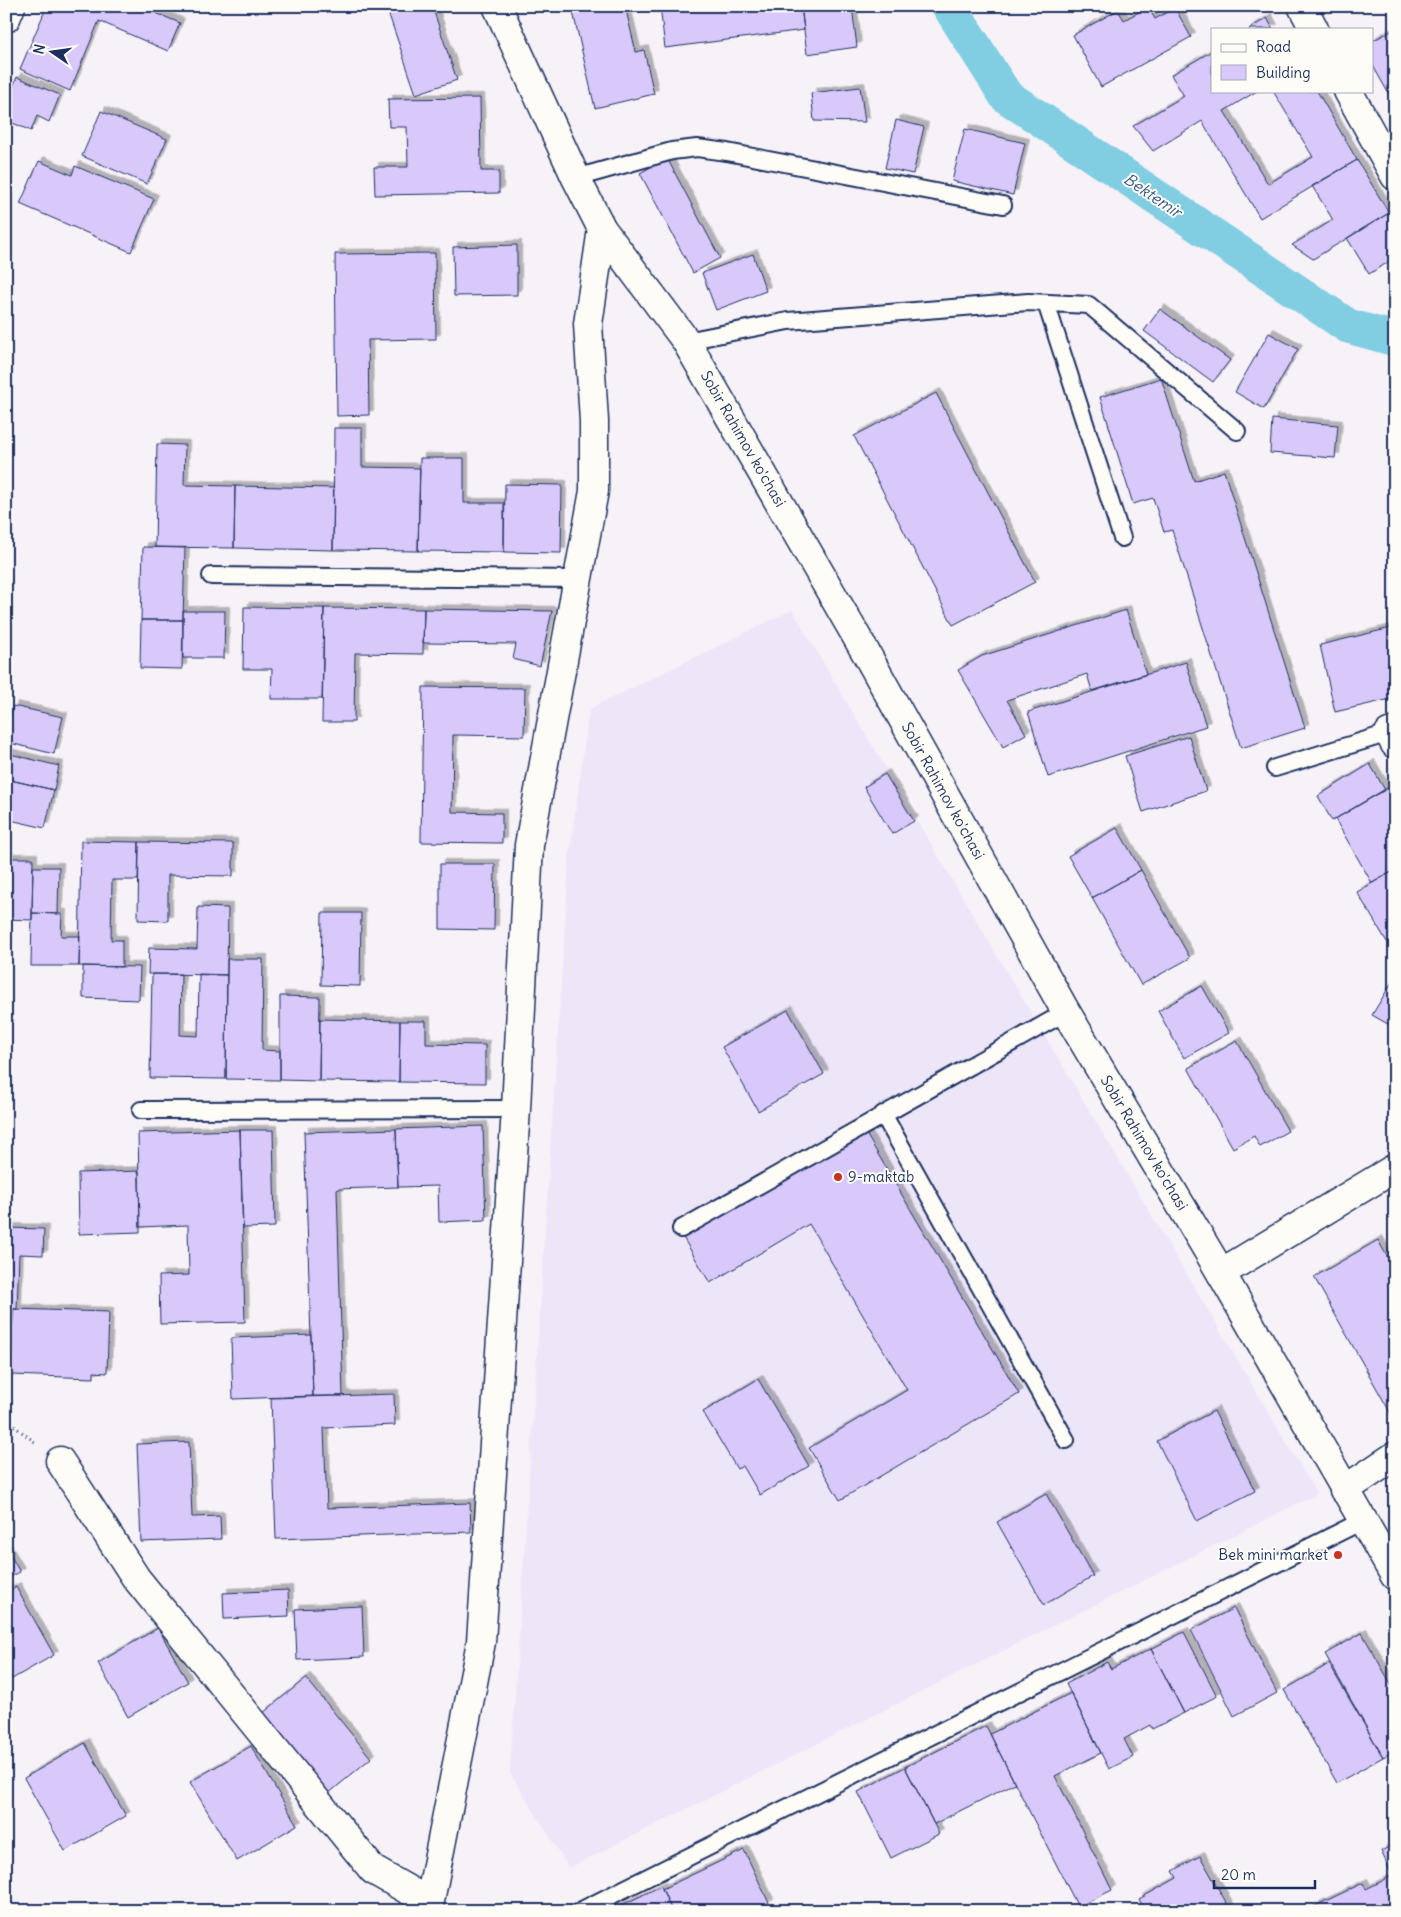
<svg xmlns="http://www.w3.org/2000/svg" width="1401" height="1917" viewBox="0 0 1401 1917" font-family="Delius,sans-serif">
  <defs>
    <filter id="shadow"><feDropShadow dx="4.5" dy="-4.5" stdDeviation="0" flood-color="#0004"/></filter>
  </defs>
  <rect width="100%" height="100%" fill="#f6f2f8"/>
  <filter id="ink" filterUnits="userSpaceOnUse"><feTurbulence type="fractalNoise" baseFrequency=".02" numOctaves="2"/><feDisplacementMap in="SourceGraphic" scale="10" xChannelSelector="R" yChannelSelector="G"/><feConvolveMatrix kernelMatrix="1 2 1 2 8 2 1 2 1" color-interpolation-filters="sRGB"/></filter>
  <g filter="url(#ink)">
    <!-- built -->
    <path fill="#ede6f9" d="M792 610 1317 1494 569 1868 510 1773 569 859 589 709Z"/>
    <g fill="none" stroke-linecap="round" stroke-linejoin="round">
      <!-- canal -->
      <path stroke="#81cde1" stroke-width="35" d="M949 6 1006 96 1348 326 1395 339"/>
    </g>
    <!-- building -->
    <path fill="#d9c9fb" stroke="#1b2f5e" filter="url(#shadow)" d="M47 6H139L180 23 168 51 99 21 70 91 20 69Z
      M405 6H432L457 80 416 94 388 12Z
      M600 6H625L636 52 644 50 654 94 595 108 573 12Z
      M660 6H801L804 30 665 48Z
      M801 6H852L857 47 807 54Z
      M1148 7 1155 19 1175 8 1191 37 1101 87 1073 35 1118 10 1124 20Z
      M1267 18 1273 29H1249Z
      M1395 29V105L1372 64V41Z
      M1212 51V91H1257L1224 111 1268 184 1313 157 1273 91H1317L1357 160 1260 218 1202 121 1153 151 1133 126 1184 96 1171 75Z
      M17 77 60 95 49 122 37 116 31 131 6 120V103Z
      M860 87 865 122 814 121 811 93Z
      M480 98 481 171H499V193L375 195 374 167H408L407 127H389L388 99Z
      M101 111 167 139 147 184 82 156Z
      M896 120 924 127 913 174 885 168Z
      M965 129 1025 143 1013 195 952 181Z
      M667 158 720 258 693 273 640 173Z
      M1357 160 1389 213 1313 259 1292 245 1333 220 1312 186Z
      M39 161 72 175 75 166 154 199 131 252 20 204Z
      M1389 213 1395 222V258L1369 274 1347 238Z
      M517 245V295L454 296 453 247Z
      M435 253 436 339 368 340 369 415 337 416 335 254Z
      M753 254 766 291 716 310 702 273Z
      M1160 309 1230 360 1213 382 1144 331Z
      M1269 333 1298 349 1264 409 1235 392Z
      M1161 378 1194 481 1224 471 1305 728 1241 748 1172 530 1164 532 1153 498 1133 504 1100 397Z
      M936 393 1035 582 953 625 854 436Z
      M1272 419 1338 425 1335 458 1270 453Z
      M334 428H362V467L420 468 418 551 333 550Z
      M157 444 185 445 184 485 235 486 234 548 155 547Z
      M420 458H464V503H504V552L418 551Z
      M505 484 562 485 561 553 504 552Z
      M235 486 334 488 333 550 234 548Z
      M143 547 185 548 183 620H141Z
      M244 607 324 608 322 699H271L272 669H243Z
      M324 608 424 609 423 654 355 653 354 722H322Z
      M424 609 552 611 540 666 513 659 516 644 423 643Z
      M1126 610 1146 674 1092 691 1087 674 1007 700 1026 734 1003 747 958 670 982 656Z
      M183 611H225L224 658H183Z
      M141 620H183L182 669 140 668Z
      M1395 627V698L1335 712 1320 645Z
      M1186 662 1206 726 1048 777 1028 712Z
      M423 687 525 688 524 736 453 735 452 812 502 813V843L421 842Z
      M13 706 63 717 54 754 6 742V733Z
      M1189 736 1206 791 1143 812 1125 756Z
      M6 753 59 766 54 790 6 779Z
      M1370 764 1385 790 1332 821 1318 796Z
      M885 774 914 821 892 834 864 787Z
      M6 779 54 790 45 828 6 819Z
      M1387 788 1395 801V870L1372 883 1335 819Z
      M1117 828 1141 870 1092 898 1068 856Z
      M81 841 139 842 138 880H112L111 940H122V967L79 966Z
      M139 842 233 843V876L168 875V921L138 920Z
      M6 858H33L32 920 6 919Z
      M440 864H495L494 930 440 929Z
      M33 867H59L58 914 32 913Z
      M1141 870 1190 958 1141 985 1092 898Z
      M1395 870V937L1387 942 1357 892Z
      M198 907 228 908 227 975 148 974 149 948 197 949Z
      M32 913 62 914 61 936H80L79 966H31Z
      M322 913H361L360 986 321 985Z
      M227 959H263L262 1050 280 1051V1080L226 1079Z
      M83 966 140 967 139 1000 83 998Z
      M152 974H181L180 1035 198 1036 199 974 227 975 226 1079 150 1078Z
      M1395 977V1028L1372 1015Z
      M1202 986 1229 1033 1184 1058 1158 1011Z
      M280 996 320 997 319 1081 280 1080Z
      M788 1010 824 1074 758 1111 722 1047Z
      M320 1019 400 1021 399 1082 319 1081Z
      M400 1021H426V1044L485 1045V1083L399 1082Z
      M1237 1041 1288 1131 1260 1147 1254 1136 1233 1148 1188 1068Z
      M483 1126 486 1220 439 1222 438 1186 398 1187 396 1129Z
      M862 1127 1019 1394 840 1500 809 1448 907 1390 809 1224 710 1283 681 1234Z
      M396 1129 398 1187 337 1189 343 1396H313L304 1132Z
      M240 1130H273L275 1227 243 1228Z
      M240 1130 245 1322 160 1324 159 1276 189 1275 188 1225 140 1227 138 1133Z
      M139 1171 140 1232 79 1234 78 1173Z
      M6 1228 44 1229 43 1255 19 1254 17 1309H13L11 1375H6Z
      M1378 1240 1390 1262 1395 1260V1421L1314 1277Z
      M13 1309 109 1312 107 1373 94 1372V1378L11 1375Z
      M311 1335 313 1396 233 1399 231 1338Z
      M758 1379 809 1466 760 1495 743 1466 737 1469 703 1412Z
      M394 1394 395 1425 324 1428 327 1508 470 1503 471 1532 276 1539 271 1398Z
      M1214 1411 1255 1491 1197 1521 1157 1441Z
      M189 1442 192 1517 220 1516 221 1539 141 1542 137 1444Z
      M1046 1494 1093 1576 1044 1605 997 1522Z
      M6 1548 20 1572 6 1579Z
      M16 1587 54 1655 12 1679 6 1669V1592Z
      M288 1590 289 1616 224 1619 223 1593Z
      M362 1606 364 1657 297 1660 295 1609Z
      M1234 1608 1277 1693 1234 1716 1191 1630Z
      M158 1628 188 1682 128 1717 98 1663Z
      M1184 1632 1217 1696 1184 1713 1151 1649Z
      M1362 1633 1395 1691V1751L1383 1757 1325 1654Z
      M1151 1649 1184 1713 1152 1729 1150 1725 1124 1739 1133 1757 1109 1769 1066 1684 1107 1662 1111 1669Z
      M1329 1664 1383 1757 1337 1783 1284 1690Z
      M306 1678 371 1758 328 1794 263 1713Z
      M1071 1693 1101 1753 1055 1776 1112 1890 1078 1907 990 1734Z
      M986 1726 1015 1783 934 1824 905 1767Z
      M85 1743 126 1816 65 1851 24 1778Z
      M251 1746 297 1825 237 1861 190 1782Z
      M905 1767 939 1834 891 1858 858 1792Z
      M1395 1844V1881L1381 1851Z
      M744 1850 769 1903 752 1911H672L662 1889Z
      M1200 1856 1231 1911H1145L1139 1899 1177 1878 1173 1871Z
      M1392 1876 1395 1881V1911H1318L1315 1906 1363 1883 1366 1889Z
      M661 1886 672 1911H610Z"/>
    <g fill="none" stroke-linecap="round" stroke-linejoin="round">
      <defs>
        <path id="service" d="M576 178 672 151 697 148 727 152 1003 205
          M1046 303 1122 538
          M686 341 788 321 1028 302 1089 305 1237 431
          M211 576 579 579
          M1275 768 1389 733
          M141 1110 516 1109
          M883 1114 1066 1440
          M681 1229 1066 1012
          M580 1911 1362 1521"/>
        <path id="minor" d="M1302 6 1314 29
          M6 18 11 6
          M1348 91 1395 176
          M1395 731 1389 733 1395 744
          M1221 1273 1395 1168
          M60 1461 136 1578 373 1870 429 1902
          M1344 1490 1395 1456
          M428 1911 481 1642 516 1109 529 845 594 491V421L588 324 602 229"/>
        <path id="tertiary" d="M497 6 576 178 602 229 686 341 866 653 1066 1012 1221 1273 1395 1576"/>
      </defs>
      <!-- service casing -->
      <use href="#service" stroke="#1b2f5e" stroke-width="20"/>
      <!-- minor casing -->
      <use href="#minor" stroke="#1b2f5e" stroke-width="31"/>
      <!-- tertiary casing -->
      <use href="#tertiary" stroke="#1b2f5e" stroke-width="31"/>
      <!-- path -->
      <path stroke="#1b2f5e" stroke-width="3" stroke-dasharray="1 4" stroke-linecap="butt" d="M6 1420 35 1442"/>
      <!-- service -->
      <use href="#service" stroke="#fdfcf7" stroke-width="16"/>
      <!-- minor -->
      <use href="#minor" stroke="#fdfcf7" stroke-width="28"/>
      <!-- tertiary -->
      <use href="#tertiary" stroke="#fdfcf7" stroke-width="28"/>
    </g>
  </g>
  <!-- markers -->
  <g fill="#c8321e" stroke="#fdfcf7" stroke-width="2">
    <circle cx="838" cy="1177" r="5"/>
    <circle cx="1338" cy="1555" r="5"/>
  </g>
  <g text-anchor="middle" stroke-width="4" stroke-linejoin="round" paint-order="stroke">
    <!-- street labels -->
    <g font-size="15" fill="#1b2f5e" stroke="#fdfcf7">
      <text transform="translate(743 439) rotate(60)" y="5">Sobir Rahimov ko'chasi</text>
      <text transform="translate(943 791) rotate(61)" y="5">Sobir Rahimov ko'chasi</text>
      <text transform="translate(1144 1143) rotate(59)" y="5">Sobir Rahimov ko'chasi</text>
    </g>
    <!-- poi labels -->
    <g font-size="15" fill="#1b2f5e" stroke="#fdfcf7" text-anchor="start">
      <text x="848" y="1182">9-maktab</text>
      <text x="1328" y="1560" text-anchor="end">Bek mini market</text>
    </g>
    <!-- water labels -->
    <g font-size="16" font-style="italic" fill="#3a5e85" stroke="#fdfcf7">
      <text transform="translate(1153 195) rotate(34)" y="6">Bektemir</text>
    </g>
  </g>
  <!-- margin -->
  <rect width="1401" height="1917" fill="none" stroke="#fdfcf7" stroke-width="25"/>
  <rect x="12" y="12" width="1376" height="1892" fill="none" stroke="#1b2f5e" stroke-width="2" filter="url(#ink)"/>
  <!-- legend -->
  <rect x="1211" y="28" width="162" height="65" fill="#fdfcf7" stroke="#a3aaba"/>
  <rect x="1221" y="44" width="25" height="8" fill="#fdfcf7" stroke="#a3aaba"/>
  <text x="1256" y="52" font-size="15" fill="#1b2f5e">Road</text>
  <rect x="1221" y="65" width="25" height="15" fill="#d9c9fb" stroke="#a3aaba"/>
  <text x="1256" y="78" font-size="15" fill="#1b2f5e">Building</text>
  <!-- north arrow -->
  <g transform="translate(52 52) rotate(283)" stroke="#fdfcf7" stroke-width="4" paint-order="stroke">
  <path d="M0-4L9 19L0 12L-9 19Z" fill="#1b2f5e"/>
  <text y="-8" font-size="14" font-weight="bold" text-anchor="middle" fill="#1b2f5e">N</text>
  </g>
  <!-- scale -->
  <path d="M1214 1880v8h101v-8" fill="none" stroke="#1b2f5e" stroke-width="2.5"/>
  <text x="1221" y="1880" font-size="15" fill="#1b2f5e" stroke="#fdfcf7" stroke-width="4" paint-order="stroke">20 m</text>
</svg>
